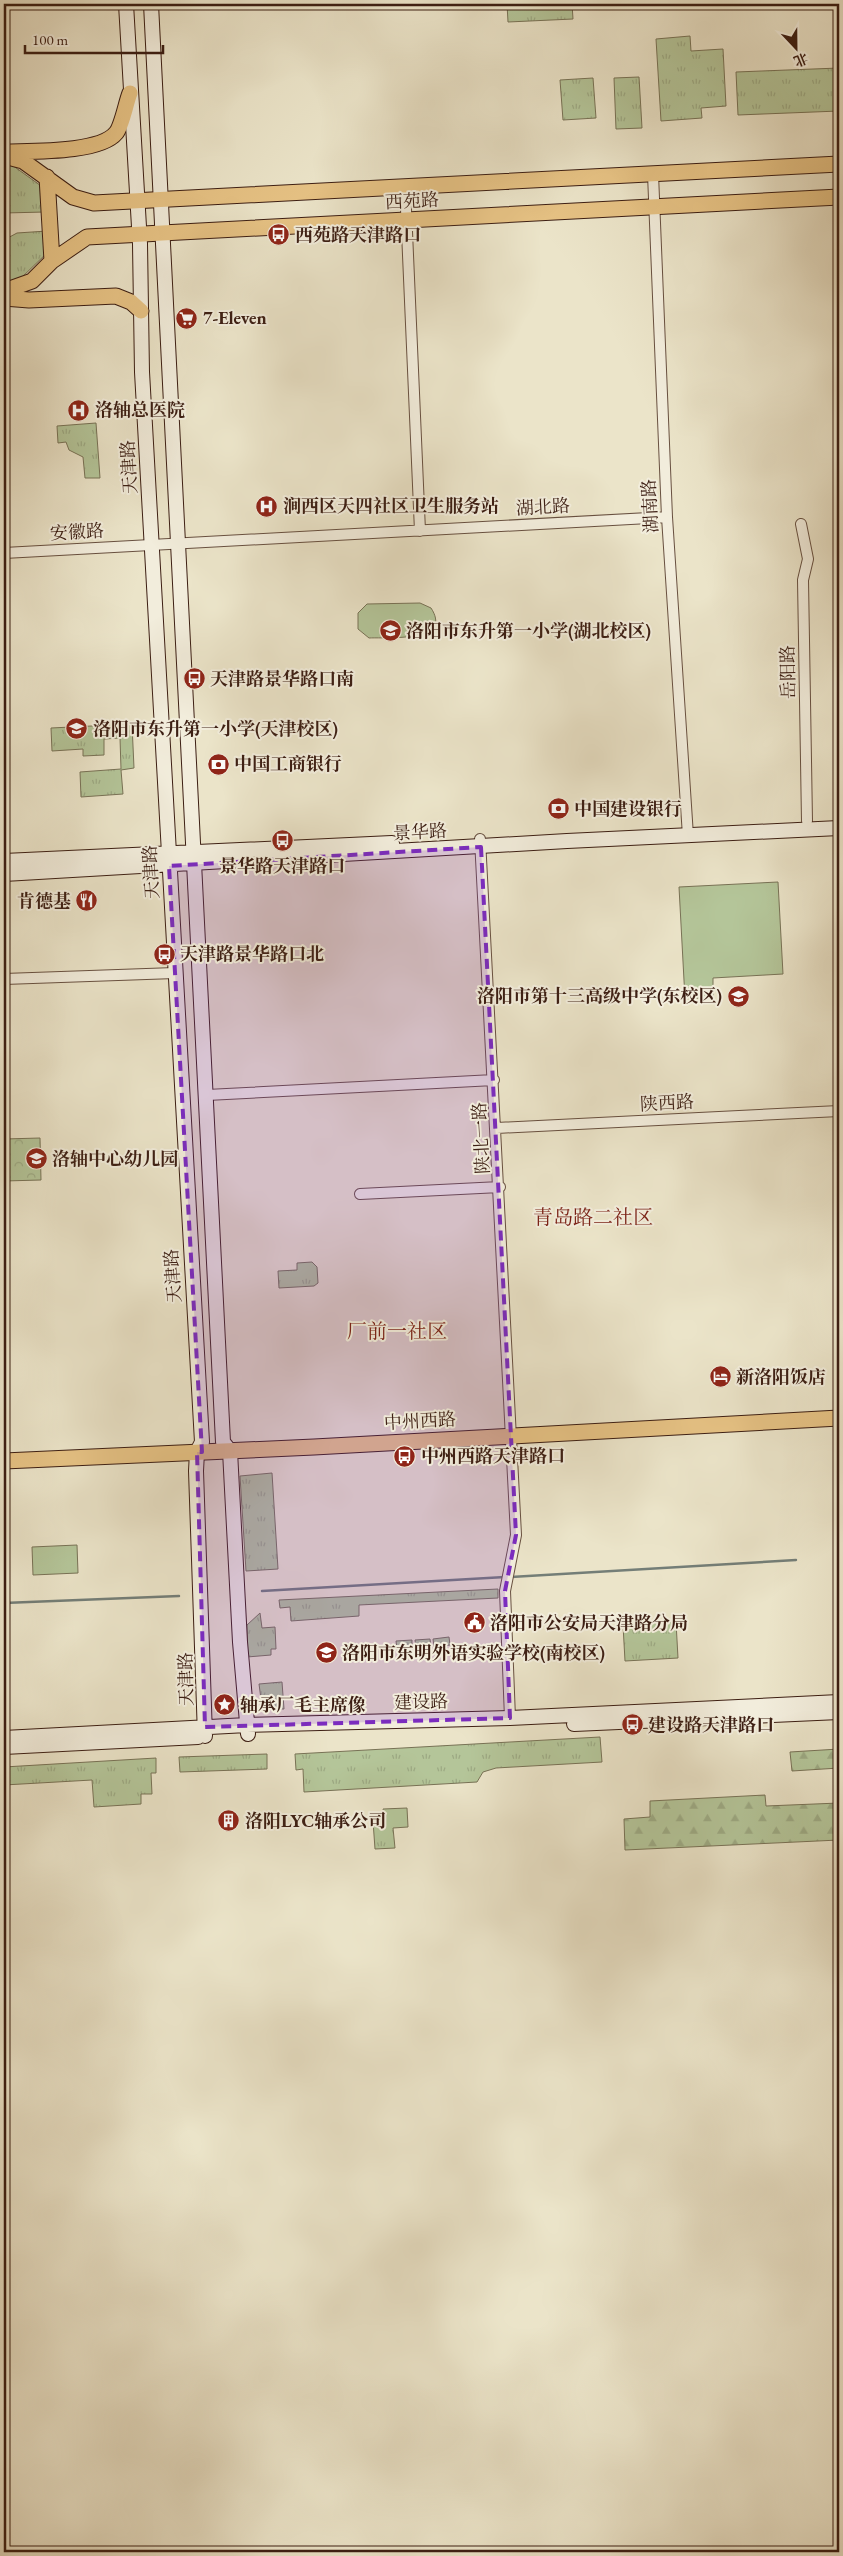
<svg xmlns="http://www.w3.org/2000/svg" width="843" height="2556" viewBox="0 0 843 2556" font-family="'EB Garamond','Noto Serif SC',serif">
  <defs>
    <pattern id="grass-tufts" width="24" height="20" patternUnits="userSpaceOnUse" patternTransform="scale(1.25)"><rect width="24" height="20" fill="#b4c599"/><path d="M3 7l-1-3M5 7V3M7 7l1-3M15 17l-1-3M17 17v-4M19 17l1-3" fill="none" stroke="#9ca983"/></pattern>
    <pattern id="forest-firs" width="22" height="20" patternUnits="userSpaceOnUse" patternTransform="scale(1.25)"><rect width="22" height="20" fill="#b4c599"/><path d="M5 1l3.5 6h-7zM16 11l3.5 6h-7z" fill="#9ca983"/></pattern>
    <pattern id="park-crowns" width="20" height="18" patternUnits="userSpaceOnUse" patternTransform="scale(1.25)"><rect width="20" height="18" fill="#b4c599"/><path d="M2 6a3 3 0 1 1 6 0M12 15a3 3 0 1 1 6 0" fill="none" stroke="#9ca983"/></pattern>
  </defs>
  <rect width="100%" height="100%" fill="#ebe4c9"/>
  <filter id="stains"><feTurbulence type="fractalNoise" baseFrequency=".004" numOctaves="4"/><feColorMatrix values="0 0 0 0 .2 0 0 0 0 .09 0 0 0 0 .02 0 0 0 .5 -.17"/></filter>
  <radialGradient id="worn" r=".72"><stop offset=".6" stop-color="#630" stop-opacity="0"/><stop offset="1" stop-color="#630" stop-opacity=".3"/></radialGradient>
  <!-- grass -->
  <path fill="url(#grass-tufts)" stroke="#787256" d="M507 4H572L573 19 508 22Z
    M690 36 691 51 723 49 726 106 701 108 702 118 661 121 656 39Z
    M839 68V111L738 115 736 72Z
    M639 77 642 128 616 129 614 78Z
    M593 78 596 118 563 120 560 80Z
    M12 165 44 188 50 250 17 282 4 283V240L17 233 47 231 45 212 4 213V166Z
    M96 423 100 478H85L83 457 69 450 66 442 58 443 57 426Z
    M132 724 134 768 121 770 123 794 81 797 80 772 121 769 120 738 104 739V755L83 756V749L52 751 51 728Z
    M312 1262 317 1267 318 1283 314 1286 279 1288 278 1271 297 1270V1263Z
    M272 1473 278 1569 246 1571 240 1476Z
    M498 1589V1598L359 1605V1616L291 1621 290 1607 280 1608 279 1600Z
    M260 1613 262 1628 275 1627 276 1649H271V1655L247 1657V1625Z
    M676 1622 678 1658 625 1661 623 1625Z
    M449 1637 450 1645 434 1647 433 1639Z
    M430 1639 431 1647 416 1648 415 1640Z
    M412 1640V1648L397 1649 396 1641Z
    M282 1682 284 1709H271L261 1699 259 1684Z
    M600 1737 602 1762 496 1768 483 1772 477 1782 304 1792 303 1769 296 1770 295 1754Z
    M267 1754V1769L180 1772 179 1757Z
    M156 1758V1773H151L152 1794H141V1804L94 1807 92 1780 4 1785V1767Z
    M407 1808 408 1827 393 1828 395 1848 375 1849 373 1821 384 1820 383 1809Z"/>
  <!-- forest -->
  <path fill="url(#forest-firs)" stroke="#787256" d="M839 1749V1768L792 1771 790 1752Z
    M765 1795 766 1806 839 1803V1840L625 1850 624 1819 650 1817V1801Z"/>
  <!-- park -->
  <path fill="url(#park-crowns)" stroke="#787256" d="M40 1138 41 1180 4 1181V1139Z"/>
  <!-- pitch -->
  <path fill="#b4c599" stroke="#787256" d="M420 603 431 608C454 643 386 637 369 638L358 629V613L367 604Z
    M778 882 783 974 713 978V997L685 999 679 887Z
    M77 1545 78 1573 33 1575 32 1547Z"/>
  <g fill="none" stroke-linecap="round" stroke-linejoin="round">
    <!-- stream -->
    <path stroke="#747e77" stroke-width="2.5" d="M511 1577 796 1560
      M262 1591 505 1577
      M4 1603 179 1596"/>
    <defs>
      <path id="street" d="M653 174 667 517 688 836
        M405 186 420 531
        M801 524 808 559 803 580 807 821
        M4 553 667 517
        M480 839 516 1535 505 1591 510 1718
        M4 979 175 973
        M207 1095 494 1080
        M497 1128 839 1111
        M360 1194 500 1187"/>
      <path id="secondary" d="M126 4 140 244 142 372 202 1442 197 1452 196 1471 205 1736
        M151 4 223 1442 230 1451 240 1642 248 1734
        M4 861 392 843
        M4 874 567 841 839 828
        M574 1724 839 1712
        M4 1738 247 1725 510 1718 839 1702
        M4 1747 198 1737"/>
      <path id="primary" d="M6 152C31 151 100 153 116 133 122 126 126 103 130 93
        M4 156 23 161 73 197 94 203 839 164
        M47 177 52 261
        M4 291 32 281 52 261 87 237 839 197
        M4 298 29 300 116 296 131 302 141 311
        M4 1461 314 1447 839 1418"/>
    </defs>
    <!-- street casing -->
    <use href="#street" stroke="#685040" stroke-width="12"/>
    <!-- secondary casing -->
    <use href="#secondary" stroke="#3c1e13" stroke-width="16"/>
    <!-- primary casing -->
    <use href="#primary" stroke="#3c1e13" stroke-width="17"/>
    <!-- street -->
    <use href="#street" stroke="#f2eddc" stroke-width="10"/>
    <!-- secondary -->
    <use href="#secondary" stroke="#f2eddc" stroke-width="14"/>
    <!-- primary -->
    <use href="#primary" stroke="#e6c284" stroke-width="15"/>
  </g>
  <!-- marked area -->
  <path fill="#7b2cbf" fill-opacity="0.2" stroke="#7b2cbf" stroke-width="4" stroke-dasharray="10 6" stroke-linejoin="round" d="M481 847 516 1535 505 1591 510 1718 205 1727 197 1452H202L169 866Z"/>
  <!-- icons -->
  <defs>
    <symbol id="bus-disc" viewBox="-11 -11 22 22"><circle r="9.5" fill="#8f2418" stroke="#f2eddc"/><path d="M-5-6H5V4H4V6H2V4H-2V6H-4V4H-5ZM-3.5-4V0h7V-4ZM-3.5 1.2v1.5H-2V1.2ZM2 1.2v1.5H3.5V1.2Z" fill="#fff"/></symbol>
    <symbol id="supermarket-disc" viewBox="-11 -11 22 22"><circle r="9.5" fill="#8f2418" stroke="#f2eddc"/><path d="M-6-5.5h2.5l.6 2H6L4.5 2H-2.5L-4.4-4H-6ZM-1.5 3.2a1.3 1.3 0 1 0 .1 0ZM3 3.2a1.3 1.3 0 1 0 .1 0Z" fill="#fff"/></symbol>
    <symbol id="hospital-disc" viewBox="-11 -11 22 22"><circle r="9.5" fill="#8f2418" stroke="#f2eddc"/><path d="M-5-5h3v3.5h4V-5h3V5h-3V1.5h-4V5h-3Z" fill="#fff"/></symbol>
    <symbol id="school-disc" viewBox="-11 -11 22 22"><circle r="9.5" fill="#8f2418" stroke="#f2eddc"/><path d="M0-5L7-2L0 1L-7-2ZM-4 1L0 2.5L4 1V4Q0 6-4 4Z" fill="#fff"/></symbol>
    <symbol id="bank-disc" viewBox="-11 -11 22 22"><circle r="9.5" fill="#8f2418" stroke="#f2eddc"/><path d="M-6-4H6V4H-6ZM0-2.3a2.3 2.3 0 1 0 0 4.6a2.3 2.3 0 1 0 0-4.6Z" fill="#fff"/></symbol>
    <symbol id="restaurant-disc" viewBox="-11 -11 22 22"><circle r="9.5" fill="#8f2418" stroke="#f2eddc"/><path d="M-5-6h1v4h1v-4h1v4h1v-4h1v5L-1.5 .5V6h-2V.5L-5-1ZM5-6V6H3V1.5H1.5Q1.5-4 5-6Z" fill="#fff"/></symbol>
    <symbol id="hotel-disc" viewBox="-11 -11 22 22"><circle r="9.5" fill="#8f2418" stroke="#f2eddc"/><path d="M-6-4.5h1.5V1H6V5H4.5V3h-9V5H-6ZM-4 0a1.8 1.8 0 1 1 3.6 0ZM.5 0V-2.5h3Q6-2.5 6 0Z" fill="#fff"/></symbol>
    <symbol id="civic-disc" viewBox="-11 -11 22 22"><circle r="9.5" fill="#8f2418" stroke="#f2eddc"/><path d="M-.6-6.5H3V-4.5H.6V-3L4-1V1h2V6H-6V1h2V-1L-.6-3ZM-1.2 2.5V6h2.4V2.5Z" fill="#fff"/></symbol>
    <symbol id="sight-disc" viewBox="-11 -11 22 22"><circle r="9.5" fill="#8f2418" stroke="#f2eddc"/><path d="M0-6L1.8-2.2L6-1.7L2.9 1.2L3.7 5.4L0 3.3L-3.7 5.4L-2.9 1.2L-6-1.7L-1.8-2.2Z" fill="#fff"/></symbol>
    <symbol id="building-disc" viewBox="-11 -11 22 22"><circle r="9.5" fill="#8f2418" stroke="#f2eddc"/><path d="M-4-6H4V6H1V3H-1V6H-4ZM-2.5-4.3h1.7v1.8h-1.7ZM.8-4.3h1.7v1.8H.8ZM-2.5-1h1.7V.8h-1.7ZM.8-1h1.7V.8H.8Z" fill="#fff"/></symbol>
  </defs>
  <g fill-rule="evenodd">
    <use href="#bus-disc" x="266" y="222" width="25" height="25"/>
    <use href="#supermarket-disc" x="174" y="306" width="25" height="25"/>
    <use href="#hospital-disc" x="66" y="398" width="25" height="25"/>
    <use href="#hospital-disc" x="254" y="494" width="25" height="25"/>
    <use href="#school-disc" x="378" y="618" width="25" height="25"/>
    <use href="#bus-disc" x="182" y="666" width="25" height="25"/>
    <use href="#school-disc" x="64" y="716" width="25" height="25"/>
    <use href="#bank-disc" x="206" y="752" width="25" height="25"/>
    <use href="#bank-disc" x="546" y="796" width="25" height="25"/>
    <use href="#bus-disc" x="270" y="828" width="25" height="25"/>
    <use href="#restaurant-disc" x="74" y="888" width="25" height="25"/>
    <use href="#bus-disc" x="152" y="942" width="25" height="25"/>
    <use href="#school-disc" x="726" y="984" width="25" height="25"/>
    <use href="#school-disc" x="24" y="1146" width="25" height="25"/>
    <use href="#hotel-disc" x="708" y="1364" width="25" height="25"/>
    <use href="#bus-disc" x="392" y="1444" width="25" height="25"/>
    <use href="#civic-disc" x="462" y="1610" width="25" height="25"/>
    <use href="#school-disc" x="314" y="1640" width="25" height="25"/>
    <use href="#sight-disc" x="212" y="1692" width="25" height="25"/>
    <use href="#bus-disc" x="620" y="1712" width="25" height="25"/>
    <use href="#building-disc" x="216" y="1808" width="25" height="25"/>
  </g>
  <g text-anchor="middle" stroke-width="4" stroke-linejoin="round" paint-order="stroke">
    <!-- street labels -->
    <g font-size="18" fill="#3c1e13" stroke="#f2eddc">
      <text transform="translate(412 201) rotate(-3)" y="6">西苑路</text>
      <text transform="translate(129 467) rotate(-93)" y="6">天津路</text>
      <text transform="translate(650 506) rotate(-93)" y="6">湖南路</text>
      <text transform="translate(543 507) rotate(-3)" y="6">湖北路</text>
      <text transform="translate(77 532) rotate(-3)" y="6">安徽路</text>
      <text transform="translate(788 672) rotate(-91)" y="6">岳阳路</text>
      <text transform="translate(420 832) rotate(-3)" y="6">景华路</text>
      <text transform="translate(151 872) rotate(-93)" y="6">天津路</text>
      <text transform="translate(667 1103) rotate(-3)" y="6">陕西路</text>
      <text transform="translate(481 1138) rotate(-93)" y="6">陕北一路</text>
      <text transform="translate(173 1276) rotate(-94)" y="6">天津路</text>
      <text transform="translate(420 1421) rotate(-3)" y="6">中州西路</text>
      <text transform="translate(186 1679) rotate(-91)" y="6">天津路</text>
      <text transform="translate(421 1702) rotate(-2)" y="6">建设路</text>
    </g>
    <!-- poi labels -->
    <g font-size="18" font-weight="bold" fill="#3c1e13" stroke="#f2eddc" text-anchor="start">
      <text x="295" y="241">西苑路天津路口</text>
      <text x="203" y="324">7-Eleven</text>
      <text x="95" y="416">洛轴总医院</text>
      <text x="283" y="512">涧西区天四社区卫生服务站</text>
      <text x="406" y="637">洛阳市东升第一小学(湖北校区)</text>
      <text x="210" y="685">天津路景华路口南</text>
      <text x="93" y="735">洛阳市东升第一小学(天津校区)</text>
      <text x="234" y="770">中国工商银行</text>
      <text x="574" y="815">中国建设银行</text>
      <text x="282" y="872" text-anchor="middle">景华路天津路口</text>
      <text x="71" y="907" text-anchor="end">肯德基</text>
      <text x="180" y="960">天津路景华路口北</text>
      <text x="722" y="1002" text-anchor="end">洛阳市第十三高级中学(东校区)</text>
      <text x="52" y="1165">洛轴中心幼儿园</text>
      <text x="736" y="1383">新洛阳饭店</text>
      <text x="421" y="1462">中州西路天津路口</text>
      <text x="490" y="1629">洛阳市公安局天津路分局</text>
      <text x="342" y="1659">洛阳市东明外语实验学校(南校区)</text>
      <text x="240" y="1711">轴承厂毛主席像</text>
      <text x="648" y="1731">建设路天津路口</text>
      <text x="245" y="1827">洛阳LYC轴承公司</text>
    </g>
    <!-- quarter labels -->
    <g font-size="20" fill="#7a1f14" stroke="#f2eddc">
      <text x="593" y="1224">青岛路二社区</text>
      <text x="397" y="1338">厂前一社区</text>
    </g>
  </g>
  <!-- margin -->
  <rect width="843" height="2556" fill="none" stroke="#ebe4c9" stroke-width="20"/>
  <rect x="5" y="5" width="833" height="2546" fill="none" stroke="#3c1e13" stroke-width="2.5"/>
  <rect x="10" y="10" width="823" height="2536" fill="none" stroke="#3c1e13"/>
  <!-- north arrow -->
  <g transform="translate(796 48) rotate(158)" stroke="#f2eddc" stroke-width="4" paint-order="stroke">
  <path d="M0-4L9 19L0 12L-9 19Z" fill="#3c1e13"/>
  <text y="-8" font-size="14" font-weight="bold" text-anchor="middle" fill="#3c1e13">北</text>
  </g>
  <!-- scale -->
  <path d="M25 45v8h138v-8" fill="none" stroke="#3c1e13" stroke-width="2.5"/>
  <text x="32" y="45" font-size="15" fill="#3c1e13" stroke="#f2eddc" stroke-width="4" paint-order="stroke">100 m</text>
  <rect width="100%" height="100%" filter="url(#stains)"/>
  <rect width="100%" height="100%" fill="url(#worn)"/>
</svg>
